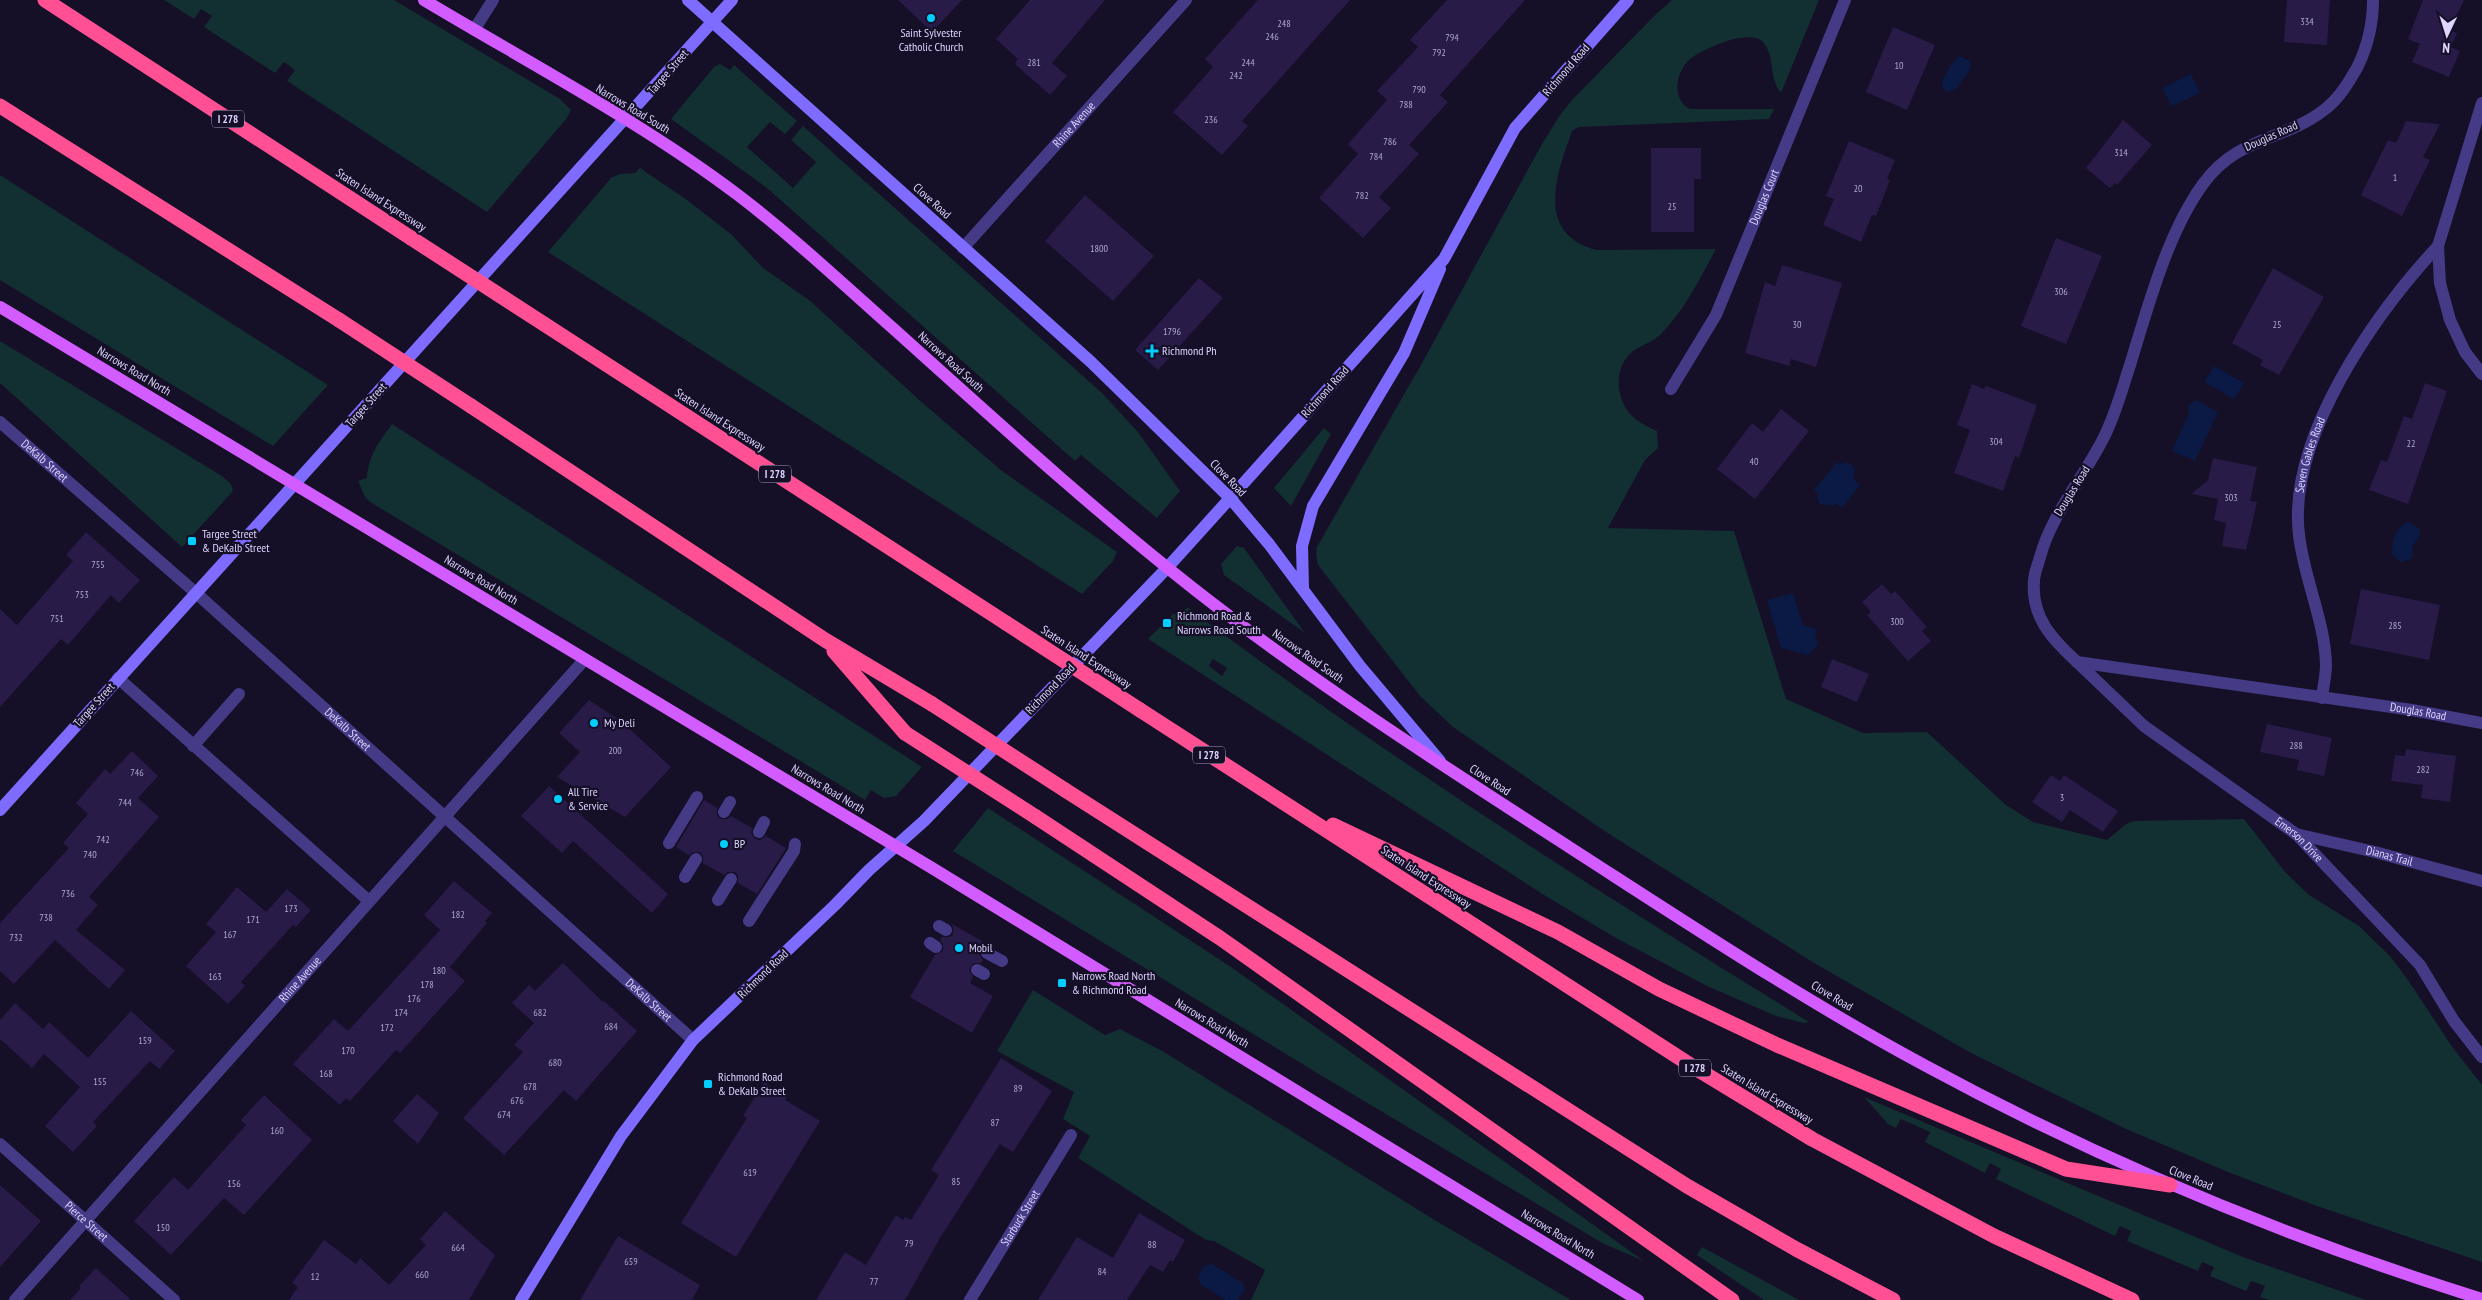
<svg xmlns="http://www.w3.org/2000/svg" width="2482" height="1300" viewBox="0 0 2482 1300" font-family="'PT Sans Narrow',sans-serif">
  <rect width="100%" height="100%" fill="#150f27"/>
  <!-- green -->
  <path fill="#122f31" fill-rule="evenodd" d="M164 0H394L560 99 571 110 567 118 487 212 287 81 295 70 284 62 275 73 204 27 212 16 201 9 194 19Z
    M1672 0H1819L1781 93C1778 89 1775 84 1774 79 1771 68 1772 52 1763 42 1749 28 1702 49 1689 60 1675 73 1672 101 1690 109H1774L1769 119 1579 127 1572 131C1557 174 1534 233 1596 250L1716 249C1700 279 1685 309 1662 333 1654 342 1641 345 1632 352 1614 367 1615 397 1631 415 1638 422 1648 427 1657 431L1658 448 1645 460 1608 528 1734 531 1786 699 1863 733 1927 732 2006 805 2033 822 2107 840 2126 824 2134 821 2244 819 2285 872 2309 895 2359 926 2390 956 2408 980 2453 1048 2482 1085V1262L2314 1205 2228 1172 2126 1129 1971 1053 1814 963 1606 832 1453 727 1420 696 1318 565 1316 553 1317 547 1422 363 1542 144 1560 115 1572 100 1653 17Z
    M720 64 730 70 734 65 797 121 785 134 770 122 747 147 793 188 816 162 791 140 803 126 1102 393 1138 432 1180 491 1157 518 1081 455 1075 461 767 188 671 119 714 67Z
    M640 168 687 200 732 235 763 268 809 300 925 405 1002 471 1117 552 1113 561 1082 594 548 252 611 178 620 174 635 173Z
    M0 175 328 385 273 446 0 280Z
    M0 341 222 476 231 484 233 491 182 547 0 383Z
    M392 424 922 767 896 796 884 798 871 790 865 800 370 502 365 497 358 481 367 478C368 455 380 441 392 424Z
    M1324 428 1331 434 1291 506 1274 488Z
    M1237 546 1244 548 1305 633 1224 575 1221 564Z
    M1187 607C1386 757 1597 891 1809 1022L1804 1023 1776 1016 1707 986 1616 938 1544 895 1148 639 1173 614 1183 613ZM1213 659 1227 668 1222 676 1209 666Z
    M988 808 1231 967 1644 1261 1604 1244 1317 1073 953 851Z
    M1033 990 1105 1035 1120 1029 1164 1052 1433 1219 1571 1300H1251L1265 1270 1214 1241 1206 1240 1078 1158 1090 1136 1063 1119 1074 1092 997 1051Z
    M1864 1097 2243 1257 2366 1300H2269L2260 1297 2265 1286 2251 1281 2246 1291 2210 1276 2214 1267 2202 1262 2198 1271 2127 1241 2131 1231 2120 1226 2115 1236 1996 1179 2001 1169 1990 1163 1985 1173 1925 1142 1930 1132 1901 1119 1896 1128 1888 1124Z
    M1702 1247 1799 1300H1764L1697 1255Z"/>
  <!-- water -->
  <path fill="#0a1a45" d="M1960 56 1970 61 1971 68 1957 88 1948 92 1942 87V81C1947 73 1952 60 1960 56Z
    M2191 74 2200 93 2172 106 2162 88Z
    M2214 366 2244 383 2234 399 2204 382Z
    M2196 400 2218 412 2195 461 2172 451 2189 413 2188 406Z
    M1837 462 1840 464 1845 462 1851 464 1855 470 1853 479 1860 485 1842 508 1836 503 1834 506 1820 504 1817 499 1818 493 1814 490Z
    M2408 522 2419 528 2420 535 2412 547 2413 555 2411 559 2400 562 2392 554C2392 541 2395 528 2408 522Z
    M1793 593 1803 625 1817 630 1815 635 1818 644 1809 655 1781 648 1767 600Z
    M1212 1264 1243 1283 1245 1290 1238 1300H1226L1200 1284 1198 1277 1204 1266Z"/>
  <!-- building -->
  <path fill="#281b48" d="M898 0H962L932 32Z
    M1030 0H1105L1052 63 1067 76 1050 95 1015 64 1018 59 996 39Z
    M1258 0H1350L1242 121 1248 126 1222 155 1173 112 1213 67 1205 59Z
    M1447 0H1525L1440 95 1448 102 1409 145 1419 154 1379 197 1391 208 1363 238 1319 198 1358 154 1348 144 1387 100 1377 91 1418 47 1410 40Z
    M2287 0H2330L2327 45 2284 42Z
    M2423 0H2464L2450 30 2457 33 2451 47 2460 51 2449 77 2412 62 2420 44 2408 39Z
    M1893 27 1935 45 1907 110 1866 92Z
    M2123 120 2152 145 2117 185 2115 183 2110 188 2086 168Z
    M2406 121 2440 124 2423 157 2430 160 2402 216 2361 195 2388 140 2396 143Z
    M1849 141 1895 160 1887 179 1890 180 1876 216 1872 215 1861 242 1823 225 1834 199 1826 196Z
    M1651 148H1701V179H1694V232H1651Z
    M1085 195 1154 256 1113 301 1045 241Z
    M2056 238 2102 256 2066 344 2021 326Z
    M1782 265 1842 283 1816 367 1791 359 1789 366 1745 353 1765 282 1775 286Z
    M2273 268 2324 297 2279 375 2260 365 2263 360 2232 343Z
    M1199 278 1223 298 1158 370 1135 350Z
    M2425 383 2447 391 2408 504 2369 490 2381 460 2387 462 2404 416 2412 419Z
    M1972 384 1984 389 1986 386 2037 405 2019 458 2015 456 2003 491 1954 473 1970 430 1957 425Z
    M1781 409 1809 431 1755 499 1717 469 1752 423 1763 432Z
    M2213 458 2257 467 2250 501 2257 502 2246 550 2222 546 2226 523 2214 520 2218 499 2191 494 2208 480Z
    M86 532 140 580 119 603 111 595 68 645 61 639 0 707V609L17 625 73 561 66 555Z
    M1882 584 1891 594 1895 591 1927 627 1922 631 1931 641 1908 661 1867 615 1871 612 1862 602Z
    M2361 589 2440 605 2429 660 2350 644Z
    M1832 659 1869 674 1857 702 1821 687Z
    M589 700 622 722 671 767 625 817 557 777 580 752 559 733Z
    M2267 724 2332 738 2324 776 2297 770 2299 760 2260 752Z
    M2406 749 2456 756 2450 802 2421 798 2423 785 2391 781 2395 755 2405 756Z
    M132 751 158 776 138 798 159 817 89 897 98 905 76 930 125 970 109 989 55 940 14 984 0 971V923L69 848 63 843 88 814 76 803 105 769 110 774Z
    M2051 775 2060 781 2064 775 2118 811 2103 832 2070 810 2062 822 2032 802Z
    M549 786 668 894 652 913 573 841 562 853 521 816Z
    M704 800 717 808V815L720 819H727L731 816 752 828 751 833 755 839 760 840 766 836 786 848 757 894 738 883V876L735 872H728L724 875 703 863V856L700 852H693L689 855 676 847Z
    M454 881 492 913 485 921 487 923 450 967 465 981 400 1053 396 1050 350 1101 346 1098 340 1105 293 1064 334 1019 348 1031 440 930 424 915Z
    M237 887 266 912 287 889 311 910 296 927 293 925 241 982 245 986 228 1004 186 966 216 932 206 924Z
    M950 923 991 946 986 945 980 949 979 954 983 960 981 963H973L969 970 973 977 970 983 993 996 972 1033 910 997 935 955 943 951V944L940 940 942 937H950L953 934V926Z
    M563 963 603 1002 604 1001 637 1031 576 1101 564 1090 504 1155 463 1118 523 1052 514 1045 534 1023 512 1003 529 985 535 991Z
    M15 1003 43 1029 49 1022 88 1058 131 1011 175 1051 159 1069 150 1061 93 1122 97 1126 73 1152 45 1126 80 1087 44 1054 32 1068 0 1039V1020Z
    M1001 1058 1052 1091 1013 1152 1000 1144 940 1238 905 1300H816L845 1252 866 1265 896 1215 903 1220 905 1217 911 1220 939 1175 931 1170Z
    M764 1082 787 1097 785 1100 820 1121 736 1257 681 1223 747 1118 743 1116Z
    M417 1094 439 1113 418 1144 393 1121Z
    M264 1095 312 1140 244 1215 224 1198 171 1255 134 1221 174 1177 188 1190 246 1125 241 1120Z
    M0 1185 41 1221 0 1267Z
    M445 1211 495 1255 469 1300H289L298 1287 292 1283 324 1240 356 1264 360 1258 389 1285 426 1245 420 1239Z
    M1139 1213 1185 1240 1173 1262 1170 1260 1163 1272 1150 1265 1127 1300H1038L1077 1237 1113 1258Z
    M618 1236 700 1285 692 1300H580Z
    M96 1268 131 1300H70L81 1288 79 1286Z"/>
  <g fill="none" stroke-linecap="round" stroke-linejoin="round">
    <!-- lane -->
    <path stroke="#443a86" stroke-width="12" d="M474 30 493 0
      M118 678 369 901
      M193 746 239 694
      M724 812 730 802
      M759 832 764 822
      M669 843 697 797
      M685 877 696 859
      M718 900 731 879
      M749 921 794 851 795 844
      M939 926 946 930
      M930 943 936 947
      M987 953 1002 961
      M977 970 984 974"/>
    <!-- street -->
    <g stroke="#443a86" stroke-width="12">
      <path id="s1" d="M2373 0C2373 23 2368 45 2358 66 2349 82 2339 99 2324 110 2284 141 2238 136 2203 184 2168 232 2148 306 2131 362 2122 389 2115 417 2102 441 2081 481 2052 514 2040 557 2038 565 2034 573 2034 581 2031 617 2052 639 2077 662L2412 710 2482 723"/>
      <path d="M2482 103 2438 246 2440 283 2450 320 2465 352 2482 374"/>
      <path id="s2" d="M963 248 1186 0"/>
      <path id="s3" d="M1671 389 1716 315 1845 0"/>
      <path id="s4" d="M0 422 196 593 693 1040"/>
      <path id="s5" d="M2077 662 2144 726 2296 834 2420 965 2454 1021 2482 1057"/>
      <path id="s6" d="M2322 698C2323 687 2326 676 2326 665 2325 621 2304 579 2299 535 2287 438 2375 314 2438 246"/>
      <path id="s7" d="M2296 834 2375 852 2482 881"/>
      <path id="s8" d="M0 1144 174 1300"/>
      <path id="s9" d="M15 1300 585 659"/>
      <path id="s10" d="M970 1300 1071 1135"/>
    </g>
    <!-- secondary -->
    <path stroke="#7d6cff" stroke-width="12" d="M688 0 1091 362 1230 498 1269 544 1360 666 1440 761
      M1303 588 1302 546 1313 506 1404 353 1440 269
      M0 810 732 0
      M521 1300 621 1136 693 1040 835 905 869 870 924 821 1167 568 1251 475 1444 259 1515 128 1628 0"/>
    <!-- primary -->
    <path stroke="#d25cff" stroke-width="12" d="M424 0C529 63 640 121 738 195 793 237 844 285 896 331 994 419 1091 508 1194 589 1314 683 1442 765 1569 847 1687 923 1803 1000 1926 1066 2103 1162 2290 1239 2482 1299
      M0 307 932 868 1638 1300"/>
    <!-- highway -->
    <path stroke="#ff5093" stroke-width="15" d="M45 0 411 238
      M0 106 339 320
      M544 324 1006 623
      M471 406 825 640 932 704
      M834 651 905 733
      M1140 710 1692 1066 1812 1139 1994 1236 2132 1300
      M1065 790 1687 1186 1796 1249 1893 1300
      M1036 817 1220 938 1732 1300
      M1333 825 1558 932 1659 989 1777 1045 2066 1169 2170 1185"/>
    <!-- highway-bridge -->
    <path stroke="#ff5093" stroke-width="15" d="M411 238 544 324
      M339 320 471 406
      M1006 623 1140 710
      M932 704 1065 790
      M905 733 1036 817"/>
  </g>
  <!-- markers -->
  <g fill="#01cdff" stroke="#150f27" stroke-width="2">
    <circle cx="931" cy="18" r="5"/>
    <path d="M1149.5 343.5h5v5h5v5h-5v5h-5v-5h-5v-5h5z"/>
    <rect x="187" y="536" width="10" height="10" rx="2.5"/>
    <rect x="1162" y="618" width="10" height="10" rx="2.5"/>
    <circle cx="594" cy="723" r="5"/>
    <circle cx="558" cy="799" r="5"/>
    <circle cx="724" cy="844" r="5"/>
    <circle cx="959" cy="948" r="5"/>
    <rect x="1057" y="978" width="10" height="10" rx="2.5"/>
    <rect x="703" y="1079" width="10" height="10" rx="2.5"/>
  </g>
  <g text-anchor="middle" stroke-width="4.5" stroke-linejoin="round" paint-order="stroke">
    <!-- number labels -->
    <g font-size="10" fill="#b0a6d1">
      <text x="2307" y="25">334</text>
      <text x="1284" y="27">248</text>
      <text x="1272" y="40">246</text>
      <text x="1452" y="41">794</text>
      <text x="1439" y="56">792</text>
      <text x="1034" y="66">281</text>
      <text x="1248" y="66">244</text>
      <text x="1899" y="69">10</text>
      <text x="1236" y="79">242</text>
      <text x="1419" y="93">790</text>
      <text x="1406" y="108">788</text>
      <text x="1211" y="123">236</text>
      <text x="1390" y="145">786</text>
      <text x="2121" y="156">314</text>
      <text x="1376" y="160">784</text>
      <text x="2395" y="181">1</text>
      <text x="1858" y="192">20</text>
      <text x="1362" y="199">782</text>
      <text x="1672" y="210">25</text>
      <text x="1099" y="252">1800</text>
      <text x="2061" y="295">306</text>
      <text x="1797" y="328">30</text>
      <text x="2277" y="328">25</text>
      <text x="1172" y="335">1796</text>
      <text x="1996" y="445">304</text>
      <text x="2411" y="447">22</text>
      <text x="1754" y="465">40</text>
      <text x="2231" y="501">303</text>
      <text x="98" y="568">755</text>
      <text x="82" y="598">753</text>
      <text x="57" y="622">751</text>
      <text x="1897" y="625">300</text>
      <text x="2395" y="629">285</text>
      <text x="2296" y="749">288</text>
      <text x="615" y="754">200</text>
      <text x="2423" y="773">282</text>
      <text x="137" y="776">746</text>
      <text x="2062" y="801">3</text>
      <text x="125" y="806">744</text>
      <text x="103" y="843">742</text>
      <text x="90" y="858">740</text>
      <text x="68" y="897">736</text>
      <text x="291" y="912">173</text>
      <text x="458" y="918">182</text>
      <text x="46" y="921">738</text>
      <text x="253" y="923">171</text>
      <text x="230" y="938">167</text>
      <text x="16" y="941">732</text>
      <text x="439" y="974">180</text>
      <text x="215" y="980">163</text>
      <text x="427" y="988">178</text>
      <text x="414" y="1002">176</text>
      <text x="401" y="1016">174</text>
      <text x="540" y="1016">682</text>
      <text x="611" y="1030">684</text>
      <text x="387" y="1031">172</text>
      <text x="145" y="1044">159</text>
      <text x="348" y="1054">170</text>
      <text x="555" y="1066">680</text>
      <text x="326" y="1077">168</text>
      <text x="100" y="1085">155</text>
      <text x="530" y="1090">678</text>
      <text x="1018" y="1092">89</text>
      <text x="517" y="1104">676</text>
      <text x="504" y="1118">674</text>
      <text x="995" y="1126">87</text>
      <text x="277" y="1134">160</text>
      <text x="750" y="1176">619</text>
      <text x="956" y="1185">85</text>
      <text x="234" y="1187">156</text>
      <text x="163" y="1231">150</text>
      <text x="909" y="1247">79</text>
      <text x="1152" y="1248">88</text>
      <text x="458" y="1251">664</text>
      <text x="631" y="1265">659</text>
      <text x="1102" y="1275">84</text>
      <text x="422" y="1278">660</text>
      <text x="315" y="1280">12</text>
      <text x="874" y="1285">77</text>
    </g>
    <!-- shield labels -->
    <g fill="#150f27" stroke="#a29abe" stroke-width="1">
      <rect x="212" y="110.5" width="32" height="17" rx="4"/>
      <rect x="759" y="465.5" width="32" height="17" rx="4"/>
      <rect x="1193" y="746.5" width="32" height="17" rx="4"/>
      <rect x="1679" y="1059.5" width="32" height="17" rx="4"/>
    </g>
    <g font-size="11" font-weight="bold" fill="#ded5ff">
      <text x="228" y="123">I 278</text>
      <text x="775" y="478">I 278</text>
      <text x="1209" y="759">I 278</text>
      <text x="1695" y="1072">I 278</text>
    </g>
    <!-- poi labels -->
    <g font-size="12" fill="#ded5ff" stroke="#150f27" text-anchor="start">
      <text x="931" y="37" text-anchor="middle">Saint Sylvester<tspan x="931" dy="14">Catholic Church</tspan></text>
      <text x="1162" y="355">Richmond Ph</text>
      <text x="202" y="538">Targee Street<tspan x="202" dy="14">&amp; DeKalb Street</tspan></text>
      <text x="1177" y="620">Richmond Road &amp;<tspan x="1177" dy="14">Narrows Road South</tspan></text>
      <text x="604" y="727">My Deli</text>
      <text x="568" y="796">All Tire<tspan x="568" dy="14">&amp; Service</tspan></text>
      <text x="734" y="848">BP</text>
      <text x="969" y="952">Mobil</text>
      <text x="1072" y="980">Narrows Road North<tspan x="1072" dy="14">&amp; Richmond Road</tspan></text>
      <text x="718" y="1081">Richmond Road<tspan x="718" dy="14">&amp; DeKalb Street</tspan></text>
    </g>
    <!-- street labels -->
    <g font-size="12" fill="#ded5ff" stroke="#150f27">
      <text transform="translate(1566 70) rotate(-49)" y="4">Richmond Road</text>
      <text transform="translate(668 72) rotate(-49)" y="4">Targee Street</text>
      <text transform="translate(633 109) rotate(31)" y="4">Narrows Road South</text>
      <text dy="4" stroke="none"><textPath href="#s2" startOffset="166">Rhine Avenue</textPath></text>
      <text transform="translate(2271 136) rotate(-24)" y="4">Douglas Road</text>
      <text dy="4" stroke="none"><textPath href="#s3" startOffset="214">Douglas Court</textPath></text>
      <text transform="translate(381 200) rotate(33)" y="4">Staten Island Expressway</text>
      <text transform="translate(932 201) rotate(42)" y="4">Clove Road</text>
      <text transform="translate(951 362) rotate(42)" y="4">Narrows Road South</text>
      <text transform="translate(134 371) rotate(31)" y="4">Narrows Road North</text>
      <text transform="translate(1325 392) rotate(-48)" y="4">Richmond Road</text>
      <text transform="translate(366 405) rotate(-48)" y="4">Targee Street</text>
      <text transform="translate(720 420) rotate(33)" y="4">Staten Island Expressway</text>
      <text dy="4" stroke="none"><textPath href="#s6" startOffset="248">Seven Gables Road</textPath></text>
      <text dy="4" stroke="none"><textPath href="#s4" startOffset="59">DeKalb Street</textPath></text>
      <text transform="translate(1228 478) rotate(46)" y="4">Clove Road</text>
      <text transform="translate(2072 491) rotate(-58)" y="4">Douglas Road</text>
      <text transform="translate(481 580) rotate(31)" y="4">Narrows Road North</text>
      <text transform="translate(1308 656) rotate(35)" y="4">Narrows Road South</text>
      <text transform="translate(1086 657) rotate(33)" y="4">Staten Island Expressway</text>
      <text transform="translate(1050 689) rotate(-46)" y="4">Richmond Road</text>
      <text transform="translate(94 705) rotate(-48)" y="4">Targee Street</text>
      <text dy="4" stroke="none"><textPath href="#s1" startOffset="1142">Douglas Road</textPath></text>
      <text dy="4" stroke="none"><textPath href="#s4" startOffset="464">DeKalb Street</textPath></text>
      <text transform="translate(1490 780) rotate(33)" y="4">Clove Road</text>
      <text transform="translate(828 789) rotate(31)" y="4">Narrows Road North</text>
      <text dy="4" stroke="none"><textPath href="#s5" startOffset="285">Emerson Drive</textPath></text>
      <text dy="4" stroke="none"><textPath href="#s7" startOffset="96">Dianas Trail</textPath></text>
      <text transform="translate(1426 877) rotate(33)" y="4">Staten Island Expressway</text>
      <text transform="translate(763 974) rotate(-44)" y="4">Richmond Road</text>
      <text dy="4" stroke="none"><textPath href="#s9" startOffset="429">Rhine Avenue</textPath></text>
      <text transform="translate(1832 996) rotate(31)" y="4">Clove Road</text>
      <text dy="4" stroke="none"><textPath href="#s4" startOffset="869">DeKalb Street</textPath></text>
      <text transform="translate(1212 1023) rotate(31)" y="4">Narrows Road North</text>
      <text transform="translate(1767 1094) rotate(31)" y="4">Staten Island Expressway</text>
      <text transform="translate(2191 1178) rotate(22)" y="4">Clove Road</text>
      <text dy="4" stroke="none"><textPath href="#s10" startOffset="96">Starbuck Street</textPath></text>
      <text dy="4" stroke="none"><textPath href="#s8" startOffset="116">Pierce Street</textPath></text>
      <text transform="translate(1558 1234) rotate(31)" y="4">Narrows Road North</text>
    </g>
  </g>
  <!-- north arrow -->
  <g transform="translate(2447 35) rotate(184)" stroke="#150f27" stroke-width="4" paint-order="stroke">
  <path d="M0-4L9 19L0 12L-9 19Z" fill="#ded5ff"/>
  <text y="-8" font-size="14" font-weight="bold" text-anchor="middle" fill="#ded5ff">N</text>
  </g>
</svg>
